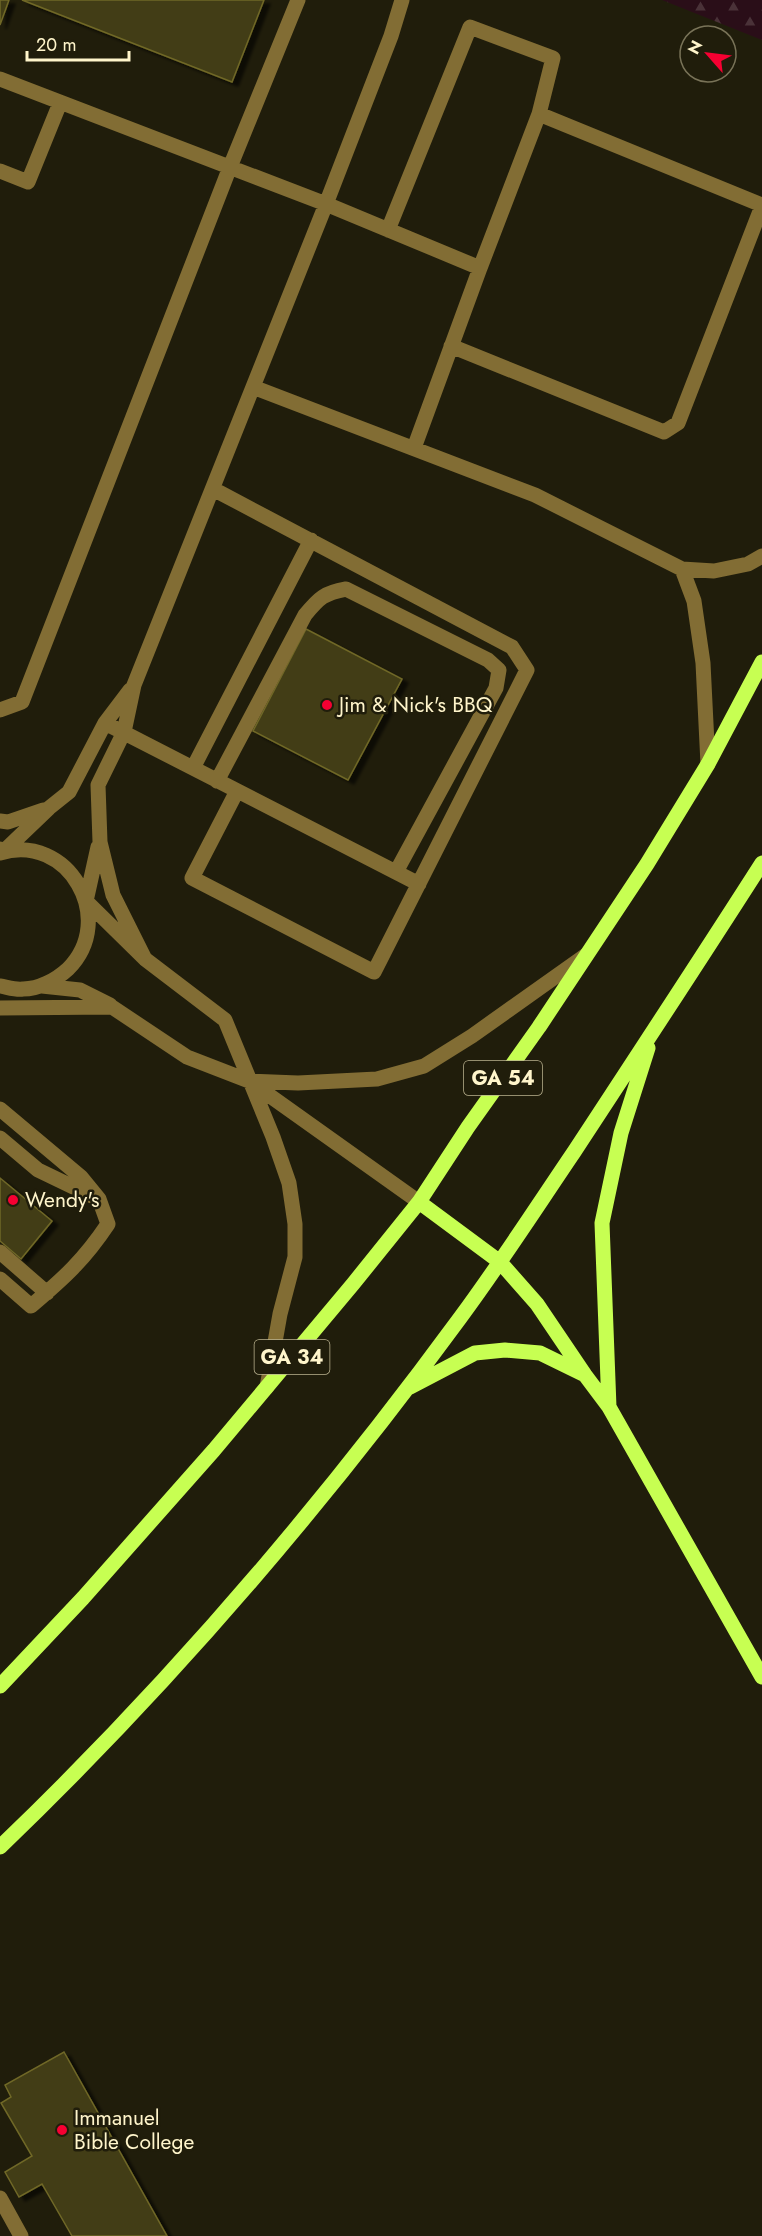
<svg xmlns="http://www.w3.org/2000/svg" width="762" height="2236" viewBox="0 0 762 2236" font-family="Jost,sans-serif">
  <defs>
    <pattern id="forest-firs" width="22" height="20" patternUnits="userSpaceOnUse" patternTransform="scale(1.5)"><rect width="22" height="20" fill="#2a0e18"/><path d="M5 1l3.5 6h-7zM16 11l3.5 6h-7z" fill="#4a3238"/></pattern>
    <filter id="shadow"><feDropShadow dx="6" dy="4" stdDeviation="1.5" flood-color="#0009"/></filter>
  </defs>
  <rect width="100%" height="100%" fill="#201d0b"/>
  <!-- forest -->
  <path fill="url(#forest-firs)" d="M662 0H762V40Z"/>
  <!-- building -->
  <path fill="#423e16" stroke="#706827" stroke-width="1.5" filter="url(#shadow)" d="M0 0H9L0 25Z
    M22 0H264L232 82Z
    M306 629 402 679 348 780 253 731Z
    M0 1178 52 1221 21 1259 0 1241Z
    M64 2052 167 2236H72L42 2184 19 2197 5 2172 32 2156 1 2103 11 2097 5 2085Z"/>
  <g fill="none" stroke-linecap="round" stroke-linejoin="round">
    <!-- minor -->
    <path stroke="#826d34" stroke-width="15" d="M0 79 326 204 480 268 414 448
      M0 171 28 182 60 103
      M388 230 470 27 553 58 539 114 762 205
      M480 268 539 114
      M451 346 664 432 678 423 762 206
      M253 387 535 495 682 569 714 571 748 564 762 556
      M213 489 512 647 527 670 374 972 192 878 237 791
      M682 569 694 601 703 663 708 764
      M0 710 22 702 230 167 298 0
      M105 723 419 884
      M193 768 311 540
      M217 781 305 615C319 598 324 593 346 589L488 660 499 670 496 688 396 872
      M0 821 8 822 43 810
      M98 847 86 901 145 959 225 1020 273 1137 289 1183 295 1224V1257L280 1314 267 1387
      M0 849 3 852 49 808 69 792 105 723 130 690
      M0 853C68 832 118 919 68 969 56 980 39 989 23 989 15 990 7 987 0 986
      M145 959 113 895 100 842 98 785 124 732 134 685 326 204 391 36 402 0
      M42 986 80 990 110 1005
      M0 1008 112 1007 187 1057 249 1081 298 1083 377 1079 424 1066 472 1036 586 955
      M249 1081 419 1202
      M0 1109 81 1177 99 1199 108 1224C84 1260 64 1278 31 1306L0 1279
      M0 1138 38 1170 94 1197
      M0 1252 47 1293
      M0 2198 21 2236"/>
    <!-- major -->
    <path stroke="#c7ff52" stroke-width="15" d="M419 1202 500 1262 537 1304 585 1375 609 1407 762 1677
      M410 1387 475 1353 505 1350 540 1353 583 1374
      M609 1407 602 1223 621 1133 648 1048
      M0 1686 83 1598 214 1450 353 1284 419 1202 468 1127 539 1027 647 864 708 764 762 662
      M0 1847C169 1685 322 1506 460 1318 500 1264 536 1208 574 1152 637 1056 700 960 762 863"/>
  </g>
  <!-- markers -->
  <g fill="#f60032" stroke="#201d0b" stroke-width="2">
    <circle cx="327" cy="705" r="6"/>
    <circle cx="13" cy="1200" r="6"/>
    <circle cx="62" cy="2130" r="6"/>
  </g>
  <g text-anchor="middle" stroke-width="5" stroke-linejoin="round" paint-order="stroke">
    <!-- shield labels -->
    <g fill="#201d0b" stroke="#bcb491" stroke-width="1.5">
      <rect x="464" y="1061" width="78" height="34" rx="4.5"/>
      <rect x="254.5" y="1340" width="75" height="34" rx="4.5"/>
    </g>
    <g font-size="20" font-weight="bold" fill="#fff5cb">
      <text x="503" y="1085">GA 54</text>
      <text x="292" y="1364">GA 34</text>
    </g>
    <!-- poi labels -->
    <g font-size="21" fill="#fff5cb" stroke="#201d0b" text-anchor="start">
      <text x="339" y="712">Jim &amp; Nick's BBQ</text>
      <text x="25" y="1207">Wendy's</text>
      <text x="74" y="2125">Immanuel<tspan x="74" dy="24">Bible College</tspan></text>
    </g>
  </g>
  <!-- north arrow -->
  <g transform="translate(708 54) rotate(298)"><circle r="28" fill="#201d0b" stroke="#797358" stroke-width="1.5"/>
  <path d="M0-4.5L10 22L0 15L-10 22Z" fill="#f60032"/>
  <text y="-9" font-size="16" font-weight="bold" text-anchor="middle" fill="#fff5cb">N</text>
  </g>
  <!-- scale -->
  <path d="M27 51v9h102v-9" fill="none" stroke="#fff5cb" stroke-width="3"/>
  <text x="36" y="51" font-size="18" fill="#fff5cb" stroke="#201d0b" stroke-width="4.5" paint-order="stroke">20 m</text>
</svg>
